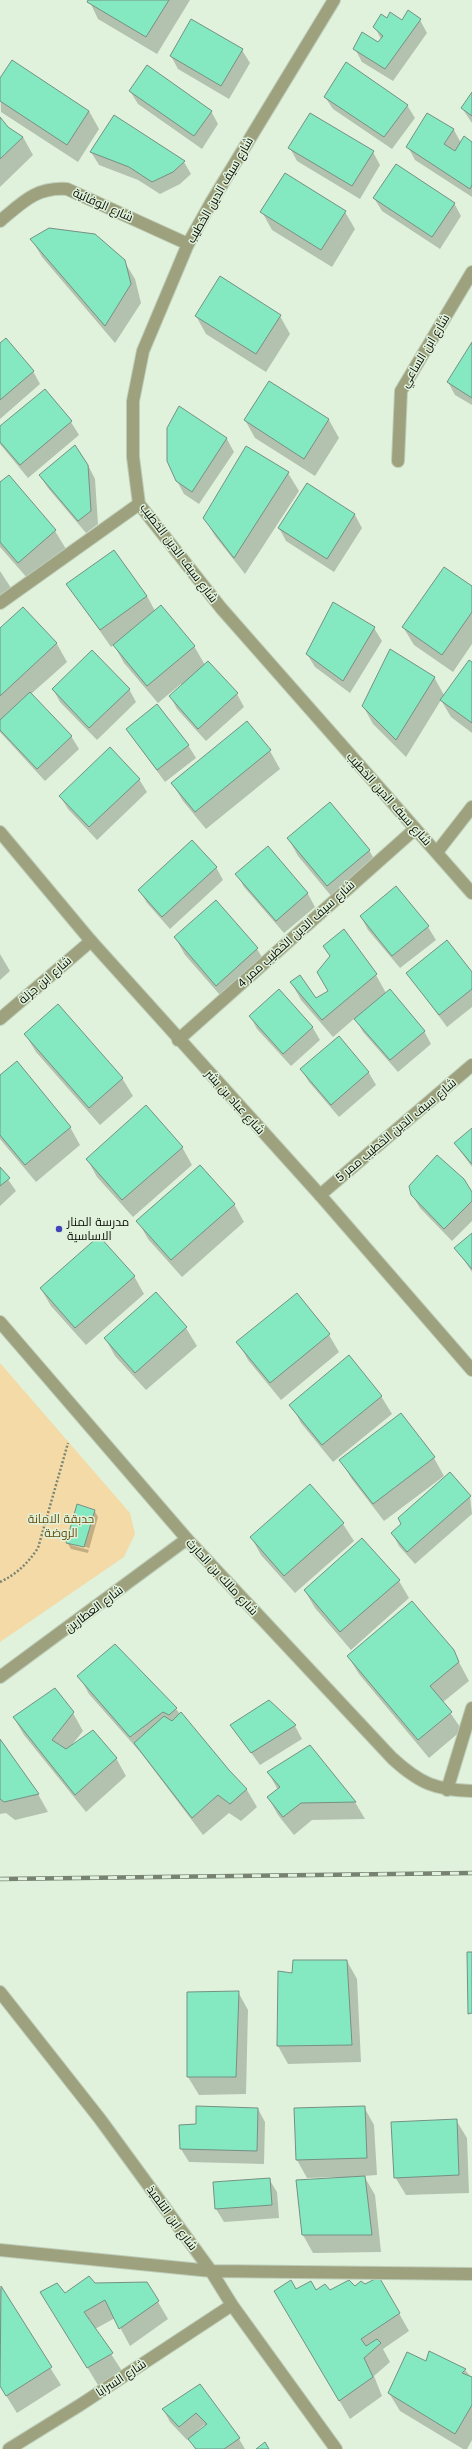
<svg xmlns="http://www.w3.org/2000/svg" width="472" height="2449" viewBox="0 0 472 2449" font-family="Helvetica,Cairo,sans-serif">
  <rect width="100%" height="100%" fill="#e0f2db"/>
  <!-- green -->
  <path fill="#f4daa6" d="M0 1363 130 1513 135 1534 124 1557 0 1642Z"/>
  <!-- shadow -->
  <path fill="#0003" fill-rule="evenodd" d="M89 0H190L157 54 98 19Z
    M387 19 402 22 420 20 427 33 393 81 362 62 355 49 378 43 381 39 375 27Z
    M242 50 250 63 229 99 178 69 171 56Z
    M0 80 89 111 99 129 78 162 1 112Z
    M130 91 211 111 218 124 202 149 138 104Z
    M472 94V123L462 108Z
    M325 97 407 105 415 118 392 149 333 109Z
    M428 115 454 130 461 143H472V197L415 160 408 147Z
    M0 119 8 128 23 137 33 155 0 187Z
    M290 148 373 152 380 165 360 199 297 161Z
    M91 152 184 162 191 174 180 184 160 194 138 180 99 165Z
    M374 198 454 203 461 216 440 249 382 211Z
    M262 212H345L355 229 332 267 272 230Z
    M32 240 124 261 135 279 141 303 115 343 42 257Z
    M196 316H280L290 334 266 372 206 334Z
    M472 343V405L455 395 448 382Z
    M0 344 33 371 40 384 0 419Z
    M269 382 329 420 339 438 315 476 255 438 245 420Z
    M45 390 71 422 79 435 28 478 0 444V428Z
    M179 408 227 439 234 452 199 504 184 494 177 481Z
    M246 448 288 473 299 491 245 574 215 536 204 518Z
    M88 465 95 479 98 524 86 533 48 488 40 476Z
    M8 476 55 531 66 549 29 580 0 547V483Z
    M307 484 355 515 362 528 334 572 286 541 279 528Z
    M0 571 13 591 0 602Z
    M68 585 147 596 155 611 194 646 205 665 237 694 244 707 206 741 177 709 170 696 182 686 181 684 158 703 124 663 114 645 111 647Z
    M472 587V644L453 672 414 645 403 627Z
    M23 608 57 644 67 662 31 694 71 736 79 749 45 781 0 732V630Z
    M374 628 382 641 350 693 315 667 307 654Z
    M472 663V733L451 717 441 700 406 757 373 724 363 706 434 677 444 695Z
    M53 689H129L136 702 97 740 60 702Z
    M247 722 270 751 280 769 206 829 183 801 172 783Z
    M127 730 188 745 196 758 165 782Z
    M139 779 147 792 97 840 68 809 60 796Z
    M288 838 369 850 379 868 337 903 298 856Z
    M268 848 308 894 315 907 284 933 244 887 237 874Z
    M216 867 223 880 170 929 147 903 139 890Z
    M396 888 428 927 436 940 400 968 368 930 361 917Z
    M216 902 257 949 268 967 227 1003 185 955 175 937Z
    M0 954 10 971 0 980Z
    M407 973H472V1007L447 1027Z
    M376 975 386 993 424 1031 431 1044 398 1072 363 1032 355 1018 333 1037 301 1000 291 982 316 999 329 992Z
    M279 990 313 1028 320 1040 291 1066 257 1029 250 1016Z
    M25 1034 122 1078 133 1096 100 1125 36 1052Z
    M339 1038 369 1073 376 1085 339 1117 309 1082 301 1069Z
    M0 1077 70 1127 80 1145 36 1182 0 1139Z
    M472 1129V1167L455 1144Z
    M182 1147 192 1165 133 1217 97 1177 87 1159Z
    M0 1168 16 1191 0 1206Z
    M472 1194V1221L452 1241 420 1208 412 1195Z
    M234 1204 244 1222 182 1277 148 1239 138 1221Z
    M472 1235V1272L456 1248Z
    M134 1276 144 1294 86 1345 51 1306 41 1289Z
    M156 1293 186 1328 197 1346 146 1390 115 1356 105 1338Z
    M329 1335 339 1352 281 1400 248 1360 238 1342Z
    M381 1396 392 1414 333 1462 301 1423 291 1405Z
    M401 1414 434 1458 444 1476 384 1521 351 1478 341 1460Z
    M470 1496 472 1514 415 1564 399 1546 392 1533 402 1524Z
    M94 1510 98 1517 88 1553 71 1549 67 1542ZM71 1543 89 1548V1550L71 1545Z
    M343 1524 354 1541 295 1593 261 1555 251 1537Z
    M399 1581 409 1598 351 1650 315 1608 305 1591Z
    M115 1645 176 1709 228 1771 247 1790 257 1807 241 1821 229 1813 203 1835 141 1753 89 1694 79 1676Z
    M453 1651 469 1681 443 1702 462 1730 429 1758 359 1674 348 1656Z
    M269 1702 295 1726 302 1739 260 1765 231 1725Z
    M73 1713 83 1731 71 1746 116 1758 126 1776 86 1812 24 1735 14 1718Z
    M0 1741 38 1794 48 1812 15 1820 6 1813 0 1814Z
    M309 1746 355 1802 365 1819 312 1820 294 1835 278 1815 268 1797 278 1790 268 1772Z
    M347 1961 357 1979 361 2062 288 2064 278 2046 279 1972 293 1975Z
    M238 1992 248 2010 246 2094 199 2095 188 2077Z
    M364 2107 374 2125 377 2175 364 2176 375 2195 381 2252 313 2253 303 2235 339 2177 307 2178 297 2160Z
    M258 2109 265 2122 264 2164 189 2162 181 2149 197 2125Z
    M456 2120 467 2138 469 2193 406 2195 395 2177Z
    M269 2179 277 2192 279 2218 224 2222 216 2209 214 2183Z
    M379 2278 409 2331 383 2349 390 2362 374 2376 382 2396 350 2419 275 2291 329 2292 365 2286Z
    M94 2284 158 2302 168 2319 130 2346 115 2318 95 2329 122 2371 98 2385 52 2310 65 2294Z
    M0 2288 61 2385 17 2413 0 2386Z
    M426 2362 465 2370 472 2378V2440L467 2449H463L400 2411 389 2393Z
    M200 2385 239 2439 245 2449H195L189 2438 187 2440 170 2422 163 2409ZM204 2425 206 2426 198 2433 197 2431Z"/>
  <!-- building -->
  <path fill="#84e9c1" stroke="#759184" d="M88 0H169L146 37 87 2Z
    M408 10 421 19 385 69 353 49 362 32 378 42 383 36 373 27 381 14 387 18 390 12 402 20Z
    M191 19 243 49 221 86 170 56Z
    M12 60 89 111 67 145 0 101V78Z
    M346 62 408 105 384 137 324 97Z
    M147 65 212 111 194 136 129 91Z
    M472 92V116L461 108Z
    M310 113 374 151 352 186 288 148Z
    M427 113 454 129 444 144 455 151 464 136 472 142V185L470 189 406 147Z
    M114 115 185 161 173 172 152 182 129 167 90 152Z
    M0 117 8 127 23 137 0 159Z
    M396 164 455 203 432 237 373 198Z
    M285 173 346 211 321 250 260 212Z
    M49 228 95 234 125 260 131 284 105 326 30 239Z
    M220 276 281 315 256 354 195 316Z
    M6 338 34 371 0 400V343Z
    M472 342V398L447 382Z
    M269 381 329 419 304 459 244 420Z
    M45 389 72 421 20 465 0 442V426Z
    M179 406 227 438 192 492 176 481 167 461V428Z
    M75 445 88 465 91 511 78 521 39 475Z
    M246 446 289 472 234 558 203 518Z
    M9 475 56 530 18 563 0 542V482Z
    M307 483 355 514 327 559 278 528Z
    M114 550 147 596 100 630 66 584Z
    M444 567 472 586V612L442 655 402 627Z
    M333 602 375 627 343 681 306 654Z
    M161 605 195 646 147 686 113 645Z
    M23 607 57 643 0 696V628Z
    M390 649 435 677 396 740 362 706Z
    M92 650 130 689 89 728 52 689Z
    M469 660 472 662V723L440 700Z
    M208 661 238 693 198 729 169 696Z
    M30 692 72 736 37 769 0 730V720Z
    M157 704 189 745 157 770 126 729Z
    M247 721 271 750 195 812 171 783Z
    M110 747 140 779 89 827 59 796Z
    M330 802 370 850 327 886 287 838Z
    M192 840 217 867 162 917 138 890Z
    M268 846 308 893 276 921 235 874Z
    M396 886 429 926 392 956 360 916Z
    M216 900 258 948 216 986 174 937Z
    M344 929 377 974 322 1020 290 982 300 975 316 998 328 991 317 972 330 956 323 946Z
    M447 940 472 972V989L439 1015 406 973Z
    M279 989 313 1027 283 1054 249 1016Z
    M390 989 425 1031 390 1060 354 1019Z
    M58 1004 123 1078 89 1108 24 1034Z
    M339 1036 369 1072 331 1105 300 1069Z
    M17 1061 71 1127 25 1165 0 1135V1075Z
    M146 1105 183 1147 122 1200 86 1159Z
    M472 1128V1164L454 1143Z
    M437 1155 464 1179 472 1192V1201L444 1229 411 1195 409 1186Z
    M200 1165 235 1204 171 1260 136 1221Z
    M0 1167 10 1178 0 1186Z
    M472 1233V1269L454 1248Z
    M99 1236 135 1276 75 1328 40 1288Z
    M156 1292 187 1327 135 1373 104 1338Z
    M297 1293 330 1334 270 1383 236 1342Z
    M349 1355 382 1396 322 1445 289 1405Z
    M401 1413 435 1457 373 1504 339 1460Z
    M450 1472 471 1496 407 1552 391 1533 401 1524 398 1518Z
    M310 1484 344 1523 284 1576 250 1537Z
    M77 1504 95 1510 84 1547 66 1543Z
    M362 1538 400 1580 340 1632 304 1590Z
    M412 1601 454 1650 459 1662 430 1686 452 1712 418 1740 347 1656Z
    M115 1644 177 1708 169 1715 163 1712 130 1737 77 1676Z
    M55 1688 74 1712 52 1740 66 1749 93 1730 117 1758 75 1795 13 1717Z
    M269 1700 296 1725 251 1753 230 1725Z
    M181 1712 229 1770 247 1789 230 1804 218 1795 192 1818 134 1743 164 1716 172 1721Z
    M0 1739 39 1794 4 1802 0 1799Z
    M310 1745 356 1802 301 1803 283 1817 267 1797 280 1787 267 1772Z
    M467 1952H472V2013L468 2014Z
    M293 1960H347L352 2045 277 2046 278 1971 292 1973Z
    M239 1991 236 2077H187V1992Z
    M196 2106 258 2108 257 2151 180 2149 179 2125 196 2124Z
    M365 2106 367 2158 296 2160 294 2108Z
    M457 2119 459 2175 394 2178 391 2122Z
    M365 2176 372 2235H302L296 2180Z
    M270 2178 272 2205 215 2209 213 2182Z
    M89 2276 95 2283 147 2282 159 2301 119 2329 105 2300 84 2312 113 2353 87 2368 40 2292 57 2283 65 2293Z
    M379 2277 400 2313 361 2339 366 2346 377 2339 381 2343 364 2358 373 2377 339 2401 274 2291 291 2280 296 2289 311 2281 316 2290 325 2284 330 2290 349 2280 355 2286 361 2281 365 2284Z
    M1 2286 52 2367 6 2396 0 2386Z
    M429 2351 466 2369 462 2373 472 2377V2405L455 2434 388 2393 407 2352 426 2361Z
    M200 2384 240 2438 224 2449H196L188 2439 207 2424 196 2413 179 2427 162 2409Z
    M265 2442 269 2449H256Z"/>
  <g fill="none" stroke-linecap="round" stroke-linejoin="round">
    <defs>
      <path id="minor" d="M0 221C23 202 36 187 67 189L188 244
        M398 461 401 391 472 272
        M0 603 139 504
        M437 852 472 807
        M0 1019 91 941
        M178 1040 415 829
        M320 1195 472 1065
        M0 1322 187 1539 392 1758C419 1783 435 1790 472 1791
        M0 1677 187 1539
        M447 1790 472 1708
        M0 1992 100 2119 211 2271 232 2305 336 2449
        M0 2250 211 2271 472 2274
        M9 2449 80 2405 232 2305"/>
      <path id="tertiary" d="M334 0 212 201 188 244 143 351 133 401V457L139 504 221 608 472 893
        M0 832 91 941 320 1195 472 1370"/>
    </defs>
    <!-- minor casing -->
    <use href="#minor" stroke="#bdcdb9" stroke-width="14"/>
    <!-- tertiary casing -->
    <use href="#tertiary" stroke="#bdcdb9" stroke-width="14"/>
    <!-- path -->
    <path stroke="#7a8676" stroke-width="2.5" stroke-dasharray="2 2" stroke-linecap="butt" d="M0 1582C17 1574 28 1563 38 1548L68 1443"/>
    <!-- minor -->
    <use href="#minor" stroke="#9ea17d" stroke-width="12"/>
    <!-- tertiary -->
    <use href="#tertiary" stroke="#9ea17d" stroke-width="12"/>
    <defs>
      <path id="rail" d="M0 1879 472 1873"/>
    </defs>
    <!-- rail casing -->
    <use href="#rail" stroke="#778273" stroke-width="4.5"/>
    <!-- rail -->
    <use href="#rail" stroke="#e0f2db" stroke-width="3" stroke-dasharray="9" stroke-linecap="butt"/>
  </g>
  <!-- markers -->
  <circle fill="#4244b9" stroke="#e0f2db" stroke-width="1.5" cx="59" cy="1229" r="4"/>
  <g text-anchor="middle" stroke-width="3" stroke-linejoin="round" paint-order="stroke">
    <!-- street labels -->
    <g font-size="12" fill="#080d06" stroke="#e0f2db">
      <text transform="translate(220 190) rotate(-60)" y="4">شارع سيف الدين الخطيب</text>
      <text transform="translate(103 205) rotate(24)" y="4">شارع الوفائية</text>
      <text transform="translate(425 351) rotate(-59)" y="4">شارع ابن الساعي</text>
      <text transform="translate(179 553) rotate(53)" y="4">شارع سيف الدين الخطيب</text>
      <text transform="translate(389 799) rotate(48)" y="4">شارع سيف الدين الخطيب</text>
      <text transform="translate(296 934) rotate(-42)" y="4">شارع سيف الدين الخطيب ممر 4</text>
      <text transform="translate(45 980) rotate(-41)" y="4">شارع ابن جزلة</text>
      <text transform="translate(235 1102) rotate(48)" y="4">شارع عباد بن بشر</text>
      <text transform="translate(396 1130) rotate(-40)" y="4">شارع سيف الدين الخطيب ممر 5</text>
      <text transform="translate(222 1577) rotate(47)" y="4">شارع مالك بن الحارث</text>
      <text transform="translate(94 1609) rotate(-37)" y="4">شارع العطارين</text>
      <text transform="translate(172 2218) rotate(54)" y="4">شارع ابن التلميذ</text>
      <text transform="translate(121 2378) rotate(-33)" y="4">شارع السرايا</text>
    </g>
    <!-- poi labels -->
    <g font-size="12" fill="#080d06" stroke="#e0f2db" text-anchor="start">
      <text x="67" y="1226">مدرسة المنار<tspan x="67" dy="14">الاساسية</tspan></text>
    </g>
    <!-- park labels -->
    <g font-size="12" fill="#684d0b" stroke="#e0f2db">
      <text x="61" y="1523">حدبقة الامانة<tspan x="61" dy="14">الروضة</tspan></text>
    </g>
  </g>
</svg>
